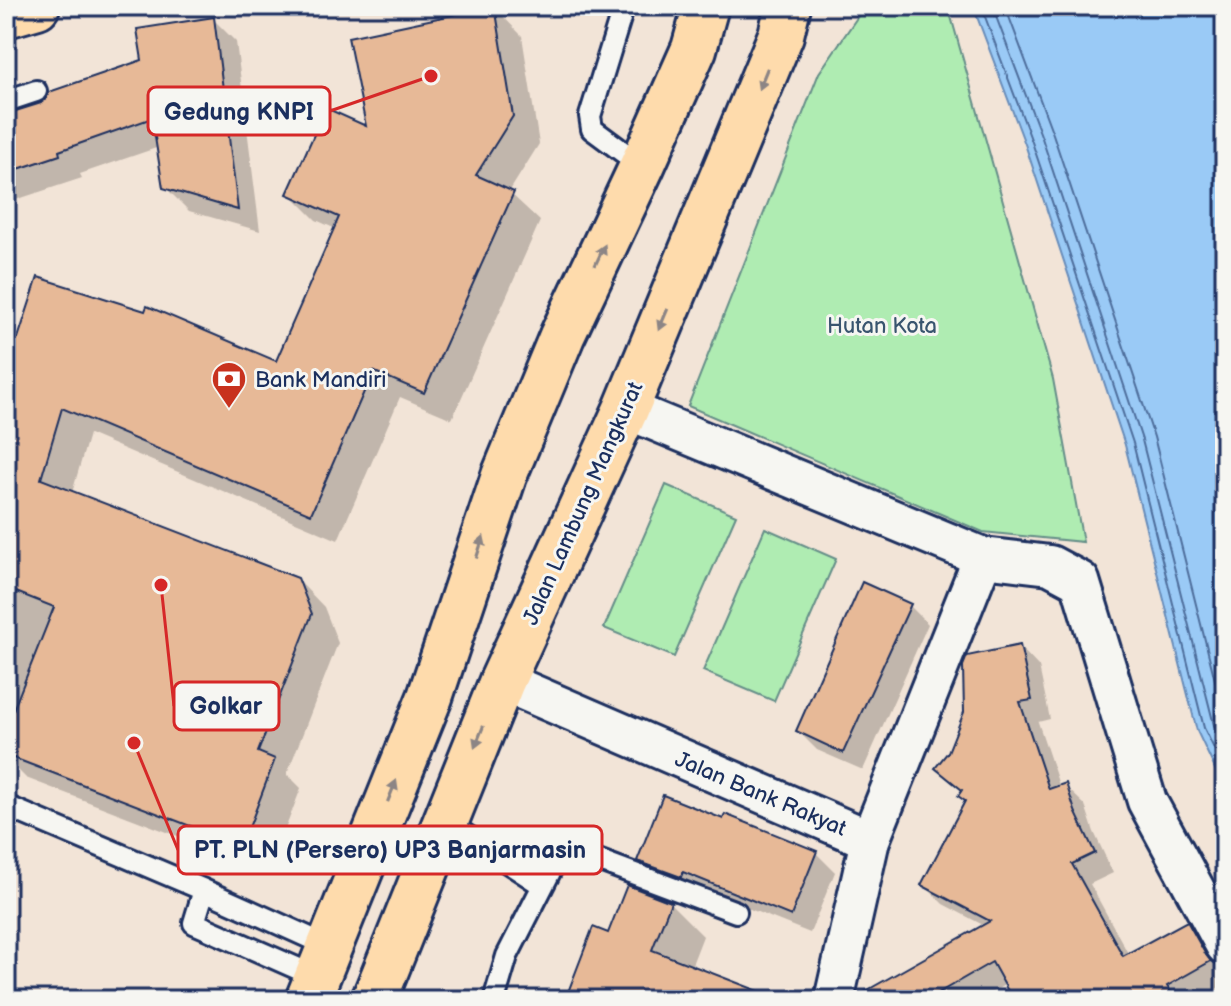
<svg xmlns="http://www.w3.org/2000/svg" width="1231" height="1006" viewBox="0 0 1231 1006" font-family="'Balsamiq Sans',sans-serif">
  <rect width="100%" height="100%" fill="#f2e4d7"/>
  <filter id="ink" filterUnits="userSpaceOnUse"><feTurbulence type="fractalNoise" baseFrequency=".0125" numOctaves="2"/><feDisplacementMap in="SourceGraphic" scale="16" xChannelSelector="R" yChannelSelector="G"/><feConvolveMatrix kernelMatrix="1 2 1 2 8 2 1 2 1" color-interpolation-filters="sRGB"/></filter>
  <g filter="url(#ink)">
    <!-- green -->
    <path fill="#afecb2" stroke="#658e88" stroke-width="2" d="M865 6H948L1053 379 1083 542 983 532 688 406 819 73Z
      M666 485 736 515 674 657 604 628Z
      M765 528 836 559 774 701 703 671Z"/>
    <!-- water -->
    <path fill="#9acaf6" stroke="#678cb9" stroke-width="2" d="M973 6H1225V790L1197 731 1125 445 1025 144Z"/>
    <!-- shadow -->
    <path fill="#0003" d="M495 8 522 36 539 144 509 192 540 221 452 419 400 397 338 540 89 434 72 493 297 579 324 607 338 643 287 774 301 788 269 871 26 778 6 758V733L15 710 6 713V385L277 364 336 229 316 220 289 193 369 129Z
      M213 19 236 42 260 231 189 211 165 187 159 147 80 174 82 178 6 203V115L42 105 144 61Z
      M909 605 928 624 863 770 817 750 798 731Z
      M1020 647 1039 667 1050 719 1038 722 1060 788 1065 786 1085 805 1094 832 1113 873 1090 884 1129 955 1186 923 1206 943 1225 978V984L1196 1000H1015L1006 984 979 1000H892L985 926 943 904 923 884 967 802 963 792 937 768Z
      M816 853 835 872 810 933 702 890 658 879 639 860Z
      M670 903 703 936 691 967 762 1000H567L609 935Z"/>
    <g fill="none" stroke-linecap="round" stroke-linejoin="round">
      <!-- shore -->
      <path stroke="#4e6d9b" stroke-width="2" d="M981 6 1032 142 1133 443 1204 728 1225 771
        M992 6 1042 138 1142 440 1214 725 1225 748
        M1005 6 1053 134 1154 437 1225 720"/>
    </g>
    <!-- building -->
    <path fill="#e7b997" stroke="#1b2f5e" stroke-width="2" d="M495 6 513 116 476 175 514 192 424 393 373 371 311 514 62 408 41 479 298 578 312 614 258 752 275 759 242 846 6 755V728L54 607 6 588V340L18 338 38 277 145 311 147 306 276 361 339 217 287 194 326 108 366 126 348 37Z
      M214 17 238 210 163 188 152 118 59 151 60 155 6 173V114L41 103 46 99 49 92 142 60 137 29Z
      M862 582 911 604 843 753 796 731Z
      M1020 645 1032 700 1020 702 1049 789 1066 783 1075 811 1095 853 1072 864 1123 956 1187 921 1206 955 1211 961 1167 986 1176 1000H1013L992 962 926 1000H857V996L990 921 921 885 965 801 958 796 962 790 935 768 948 752 964 712 963 666 967 656Z
      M663 795 723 819 725 814 817 851 791 916 683 872 681 877 637 861Z
      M627 885 671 902 652 950 774 997 773 1000H565L593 927 608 933Z"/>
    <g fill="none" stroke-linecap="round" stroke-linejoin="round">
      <defs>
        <path id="lane" d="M622 6V12L590 116 592 129 642 166
          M6 101 36 91
          M6 806 204 890 330 947
          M446 822 542 885
          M204 890 194 923 317 977
          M494 1000 507 956 555 862 565 853H579L736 912"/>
        <path id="street" d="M626 409 983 557
          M502 681 870 840 834 1000
          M870 840 983 557 1050 565 1080 581 1147 801 1225 945"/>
        <path id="highway" d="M6 15 37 6
          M308 1000 430 697 504 476 562 336 642 166 694 49 706 6
          M374 1000 502 681 626 409 781 35 788 6"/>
      </defs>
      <!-- lane casing -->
      <use href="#lane" stroke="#1b2f5e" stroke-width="26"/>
      <!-- street casing -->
      <use href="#street" stroke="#1b2f5e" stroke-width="44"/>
      <!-- highway casing -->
      <use href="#highway" stroke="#1b2f5e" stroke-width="50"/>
      <!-- lane -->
      <use href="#lane" stroke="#f6f6f2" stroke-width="20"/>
      <!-- street -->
      <use href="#street" stroke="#f6f6f2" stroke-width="38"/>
      <!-- highway -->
      <use href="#highway" stroke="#fedbac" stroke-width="44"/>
    </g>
    <!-- one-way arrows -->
    <defs><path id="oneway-solid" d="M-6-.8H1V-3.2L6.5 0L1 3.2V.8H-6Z" transform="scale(2)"/></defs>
    <g fill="#8c8585">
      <use href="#oneway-solid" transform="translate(763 79) rotate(112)"/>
      <use href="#oneway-solid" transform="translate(600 255) rotate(-65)"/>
      <use href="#oneway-solid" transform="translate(663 320) rotate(113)"/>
      <use href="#oneway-solid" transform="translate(480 547) rotate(-72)"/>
      <use href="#oneway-solid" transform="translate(479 737) rotate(112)"/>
      <use href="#oneway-solid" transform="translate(392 791) rotate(-68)"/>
    </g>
  </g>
  <!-- icons -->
  <defs>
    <symbol id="bank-pin" viewBox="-11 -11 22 30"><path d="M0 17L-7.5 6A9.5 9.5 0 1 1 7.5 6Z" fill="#c8321e" stroke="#f6f6f2"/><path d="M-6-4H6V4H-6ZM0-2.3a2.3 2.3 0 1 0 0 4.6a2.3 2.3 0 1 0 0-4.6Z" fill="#fff"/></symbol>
  </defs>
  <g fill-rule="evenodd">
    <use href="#bank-pin" x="209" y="359" width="40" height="54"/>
  </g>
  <g text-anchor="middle" stroke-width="6" stroke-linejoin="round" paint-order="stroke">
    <!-- park labels -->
    <g font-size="22" fill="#39556f" stroke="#f6f6f2">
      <text x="882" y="333">Hutan Kota</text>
    </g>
    <!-- poi labels -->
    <g font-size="22" fill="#1b2f5e" stroke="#f6f6f2" text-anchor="start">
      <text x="255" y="387">Bank Mandiri</text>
    </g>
    <!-- street labels -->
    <g font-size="22" fill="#1b2f5e" stroke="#f6f6f2">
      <text transform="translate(582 503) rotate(-66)" y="8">Jalan Lambung Mangkurat</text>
      <text transform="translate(761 793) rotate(23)" y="8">Jalan Bank Rakyat</text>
    </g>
  </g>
  <!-- callouts -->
  <path fill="none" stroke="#d62828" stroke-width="3" d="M431 76L330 111M161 585L174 706M134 743L178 850"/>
  <g fill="#d62828" stroke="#f6f6f2" stroke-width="3">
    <circle cx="431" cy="76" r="8"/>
    <circle cx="161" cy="585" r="8"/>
    <circle cx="134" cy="743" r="8"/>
  </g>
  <g fill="#f6f6f2" stroke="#d62828" stroke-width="3">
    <rect x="148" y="87" width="182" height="48" rx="8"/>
    <rect x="174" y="682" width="105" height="48" rx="8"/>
    <rect x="178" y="826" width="424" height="48" rx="8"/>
  </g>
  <g font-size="24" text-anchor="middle" font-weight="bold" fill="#1b2f5e">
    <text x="239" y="120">Gedung KNPI</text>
    <text x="226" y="714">Golkar</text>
    <text x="390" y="858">PT. PLN (Persero) UP3 Banjarmasin</text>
  </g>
  <!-- margin -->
  <rect width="1231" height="1006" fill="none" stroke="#f6f6f2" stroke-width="32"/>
  <rect x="16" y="16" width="1199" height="974" fill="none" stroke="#1b2f5e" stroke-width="3" filter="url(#ink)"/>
</svg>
